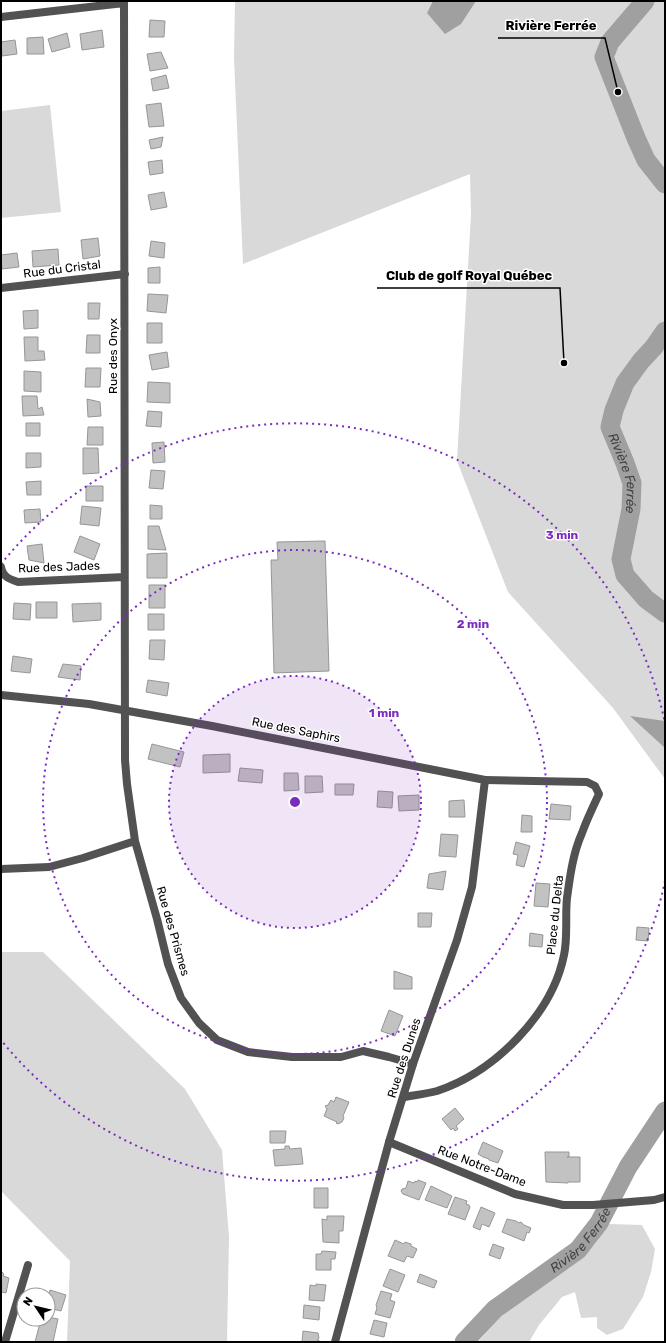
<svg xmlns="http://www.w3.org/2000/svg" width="666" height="1343" viewBox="0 0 666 1343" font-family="Rubik,sans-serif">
  <rect width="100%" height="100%" fill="#fff"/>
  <!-- green -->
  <path fill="#d9d9d9" d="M235 1H665V779L613 708 508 592 457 461 471 214 470 174 243 264 234 58Z
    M50 105 61 212 1 218V111Z
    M1 952H43L185 1089 222 1150 229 1237 227 1342H67L70 1261 1 1191Z
    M608 1224 642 1225 655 1249 651 1272 643 1297 623 1329 607 1335 597 1328V1317L581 1318 575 1292 562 1297 539 1325 529 1342H478L498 1319 539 1285 577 1260 595 1244Z"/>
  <!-- water -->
  <path fill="#a0a0a0" d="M433 1H476L461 24 445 34 427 13Z
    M630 716 665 721V748Z"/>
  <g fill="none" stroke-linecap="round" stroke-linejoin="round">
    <!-- river -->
    <g stroke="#a0a0a0" stroke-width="19">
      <path d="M645 1 610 42 604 57 636 138 646 160 665 184"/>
      <path id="s1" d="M665 331 654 347 641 361 625 383 614 410 610 427 625 463 632 483 631 509 621 559 625 575 646 599 665 613"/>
      <path id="s2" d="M464 1342 495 1309 578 1250 599 1223 628 1167 665 1111"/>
    </g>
  </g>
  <!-- building -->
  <path fill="#c2c2c2" stroke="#969696" d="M150 20 165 21 164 37H149Z
    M102 30 104 47 82 50 80 34Z
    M67 33 70 47 52 52 48 39Z
    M43 37 44 54H27V38Z
    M15 40 17 54 2 56 1 42Z
    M161 52 168 68 150 71 147 54Z
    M166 75 169 88 153 91 151 79Z
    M161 103 164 126 149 127 146 105Z
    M163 137 161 147 151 149 149 140Z
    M162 160 163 173 150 175 148 162Z
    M164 192 167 207 151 210 148 195Z
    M98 238 100 256 83 259 81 240Z
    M151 241 165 243 164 258 149 256Z
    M58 249 59 265 33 267 32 251Z
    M17 253 19 267 2 269 1 255Z
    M160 267V283H148V268Z
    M148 294 168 295 166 313 147 311Z
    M88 303H100L99 319H88Z
    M38 310V328L24 329 23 311Z
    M147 323H162V343H147Z
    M87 335H100V353H86Z
    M24 337H38V351H44L45 360 25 361Z
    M167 352 169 367 152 370 149 355Z
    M86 368H101L100 387H85Z
    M24 371 41 372V392L24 391Z
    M148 382 170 383V403L147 402Z
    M22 396H37L38 409 42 407 44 415 23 416Z
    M87 399 100 402 101 416 88 417Z
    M148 411 162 412 161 427 146 426Z
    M26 423H40V436H26Z
    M88 427H103V445H87Z
    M164 442 165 462 153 463 152 443Z
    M83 448H98L99 473 83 474Z
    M26 453H41V467L26 468Z
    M151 470 165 471 163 489 149 488Z
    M41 481V495H27L26 482Z
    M86 486H103V501H86Z
    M150 505 162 506V519H150Z
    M82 506 101 508 99 526 80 524Z
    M40 509 41 522 25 523 24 510Z
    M148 526H159L166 550 148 549Z
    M80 536 100 544 94 560 74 552Z
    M325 541 329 671 274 673 271 560H278L277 542Z
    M42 544 44 563 29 560 27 546Z
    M167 553V578H147V554Z
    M149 585H165V608H149Z
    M36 602H57V618H36Z
    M14 603 31 604 30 620 13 619Z
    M101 603V620L73 622 72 604Z
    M148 614H164V630H148Z
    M150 640H165L164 660 149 659Z
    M13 656 32 659 30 673 11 671Z
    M63 664 81 666 80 680 58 677Z
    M148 680 169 683 167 696 146 692Z
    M152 744 184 752 180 767 148 759Z
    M230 754V772L203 773V755Z
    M240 768 263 770 262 783 238 781Z
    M284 773H298L299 790 284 791Z
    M305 776H322L323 792 305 793Z
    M335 784H354L353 795H335Z
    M378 791 393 792 392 808 377 807Z
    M419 795V810L399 811 398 796Z
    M464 800 465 817H449V801Z
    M551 804 571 806 570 820 549 819Z
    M522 815 532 816V832H521Z
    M441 834 458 835 456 857 439 856Z
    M516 842 530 846 524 867 516 865 518 855 513 854Z
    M446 871 443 890 427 888 429 874Z
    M536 883 550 884 548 907 534 906Z
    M418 913H432L431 927H418Z
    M637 927 649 928 648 941 636 940Z
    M530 933 543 935 542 947 529 946Z
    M394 971 412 977V989H394Z
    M389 1010 403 1016 395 1036 381 1031Z
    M336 1097 349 1102 343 1116 344 1118 342 1122 338 1124 336 1123 337 1122 324 1116 327 1109 325 1106 328 1105 331 1100 334 1102Z
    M455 1108 464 1119 456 1126 458 1129 455 1131 453 1128 451 1130 442 1119Z
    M270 1131H286L285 1143H270Z
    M483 1142 503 1151 498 1163 489 1160V1159L483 1157 478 1154Z
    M285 1146H289L290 1149 301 1148 303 1164 275 1166 273 1150 285 1149Z
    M545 1152H569V1157H567H580V1182H568V1183L546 1182Z
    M418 1180 426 1183 419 1200 403 1194 401 1191 402 1189 406 1188 408 1181 414 1183 415 1181 417 1182Z
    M431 1186 452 1196 447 1208 425 1200Z
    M314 1188H328V1208H314Z
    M455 1197 467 1201 466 1204 469 1205 470 1207 465 1220 448 1214Z
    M481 1207 495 1213 489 1227 482 1224 480 1230 473 1227Z
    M327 1216H344L343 1231H339V1243L323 1242 322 1219 327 1220Z
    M507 1219 516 1221 519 1223 521 1222 524 1225 531 1228 529 1233 527 1232 524 1241 502 1232Z
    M395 1240 404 1244 405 1242 411 1244V1246L417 1249 413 1258 407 1256 404 1262 388 1256Z
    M493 1244 504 1248 500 1259 489 1255Z
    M322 1251 336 1252 335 1259H331V1270H316V1254H321Z
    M390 1269 405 1275 398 1292 383 1286Z
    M1 1271 4 1274 3 1276 9 1278 6 1293 1 1292Z
    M420 1274 437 1281 434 1288 417 1282Z
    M316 1284 326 1285 324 1301 309 1300 310 1285 316 1286Z
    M50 1290 66 1295 61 1311 48 1308V1297Z
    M381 1291 392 1294 390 1300 395 1302 390 1318 375 1314 377 1308 376 1305Z
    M304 1305 320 1307 319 1320 303 1318Z
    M48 1317 58 1319 53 1342H35L40 1323 43 1324 44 1319H48Z
    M374 1320 387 1323 384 1337 370 1334Z
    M303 1331 318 1333 319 1338 317 1340H319V1342H302Z"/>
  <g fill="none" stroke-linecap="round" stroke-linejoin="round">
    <!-- minor -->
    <path stroke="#525252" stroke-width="8" d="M124 1 125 760 127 784 135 841 157 919 168 964 181 998 199 1023 217 1040 248 1052 292 1057H341L363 1051 389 1057 413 1064
      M1 17 124 3
      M1 288 125 274
      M1 567C3 577 9 579 18 582L124 577
      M1 869 49 867 83 858 135 841
      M404 1097C415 1095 426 1094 437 1091 494 1072 552 1015 564 955 568 937 565 916 567 898 570 876 573 853 582 833 587 819 593 807 599 794L595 786 587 782 485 780
      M5 1342 28 1265
      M335 1342 389 1142"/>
    <!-- tertiary -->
    <path stroke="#525252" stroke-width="8" d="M1 695 89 704 212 726 485 780 472 887 457 940 413 1064 389 1142 515 1194 563 1205H593L654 1200 665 1197"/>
  </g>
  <!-- distance rings -->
  <circle cx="295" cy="802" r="126" fill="#7b2cbf" fill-opacity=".12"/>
  <g fill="none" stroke="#7b2cbf" stroke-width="2" stroke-dasharray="2 4">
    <circle cx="295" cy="802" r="126"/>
    <circle cx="295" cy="802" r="252"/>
    <path d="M665 881A378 378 0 0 1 1 1040M1 564A378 378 0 0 1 665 723"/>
  </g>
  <g text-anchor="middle" stroke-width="3" stroke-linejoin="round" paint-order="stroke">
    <!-- street labels -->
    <g font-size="12" fill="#000" stroke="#fff">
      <text transform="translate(62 269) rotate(-7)" y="4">Rue du Cristal</text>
      <text transform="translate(113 356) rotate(-90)" y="4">Rue des Onyx</text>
      <text transform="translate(59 567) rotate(-2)" y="4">Rue des Jades</text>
      <text transform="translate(296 730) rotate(11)" y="4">Rue des Saphirs</text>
      <text transform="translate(555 915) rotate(-84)" y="4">Place du Delta</text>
      <text transform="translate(173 931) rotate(74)" y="4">Rue des Prismes</text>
      <text transform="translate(404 1058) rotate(-72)" y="4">Rue des Dunes</text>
      <text transform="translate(482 1166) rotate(21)" y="4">Rue Notre-Dame</text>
    </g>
    <!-- water labels -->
    <g font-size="13" font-style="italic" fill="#414141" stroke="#fff">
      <text dy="5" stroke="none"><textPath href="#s1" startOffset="161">Rivière Ferrée</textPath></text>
      <text dy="5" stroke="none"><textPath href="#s2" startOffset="156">Rivière Ferrée</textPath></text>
    </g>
  </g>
  <circle cx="295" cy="802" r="6" fill="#7b2cbf" stroke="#fff" stroke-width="2"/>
  <g font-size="12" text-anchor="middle" font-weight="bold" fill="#7b2cbf" stroke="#fff" stroke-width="3" stroke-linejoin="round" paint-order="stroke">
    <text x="562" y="539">3 min</text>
    <text x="473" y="628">2 min</text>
    <text x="384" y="717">1 min</text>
  </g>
  <!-- callouts -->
  <path fill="none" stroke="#000" stroke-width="1.5" d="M618 92L605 38H498M564 363L560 288H377"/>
  <g fill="#000" stroke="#fff" stroke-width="1.5">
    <circle cx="618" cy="92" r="4"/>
    <circle cx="564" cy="363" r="4"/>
  </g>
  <g font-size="13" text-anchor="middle" font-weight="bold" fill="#000" stroke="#fff" stroke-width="3" stroke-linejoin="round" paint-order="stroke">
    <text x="551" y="30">Rivière Ferrée</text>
    <text x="469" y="280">Club de golf Royal Québec</text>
  </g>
  <!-- border -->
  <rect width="666" height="1343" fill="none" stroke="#000000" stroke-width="4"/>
  <!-- north arrow -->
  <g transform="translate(36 1307) rotate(305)"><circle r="19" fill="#ffffff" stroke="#999999"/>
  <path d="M0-3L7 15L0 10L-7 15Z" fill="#000000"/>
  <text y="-6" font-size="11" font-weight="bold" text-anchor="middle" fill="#000000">N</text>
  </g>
</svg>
